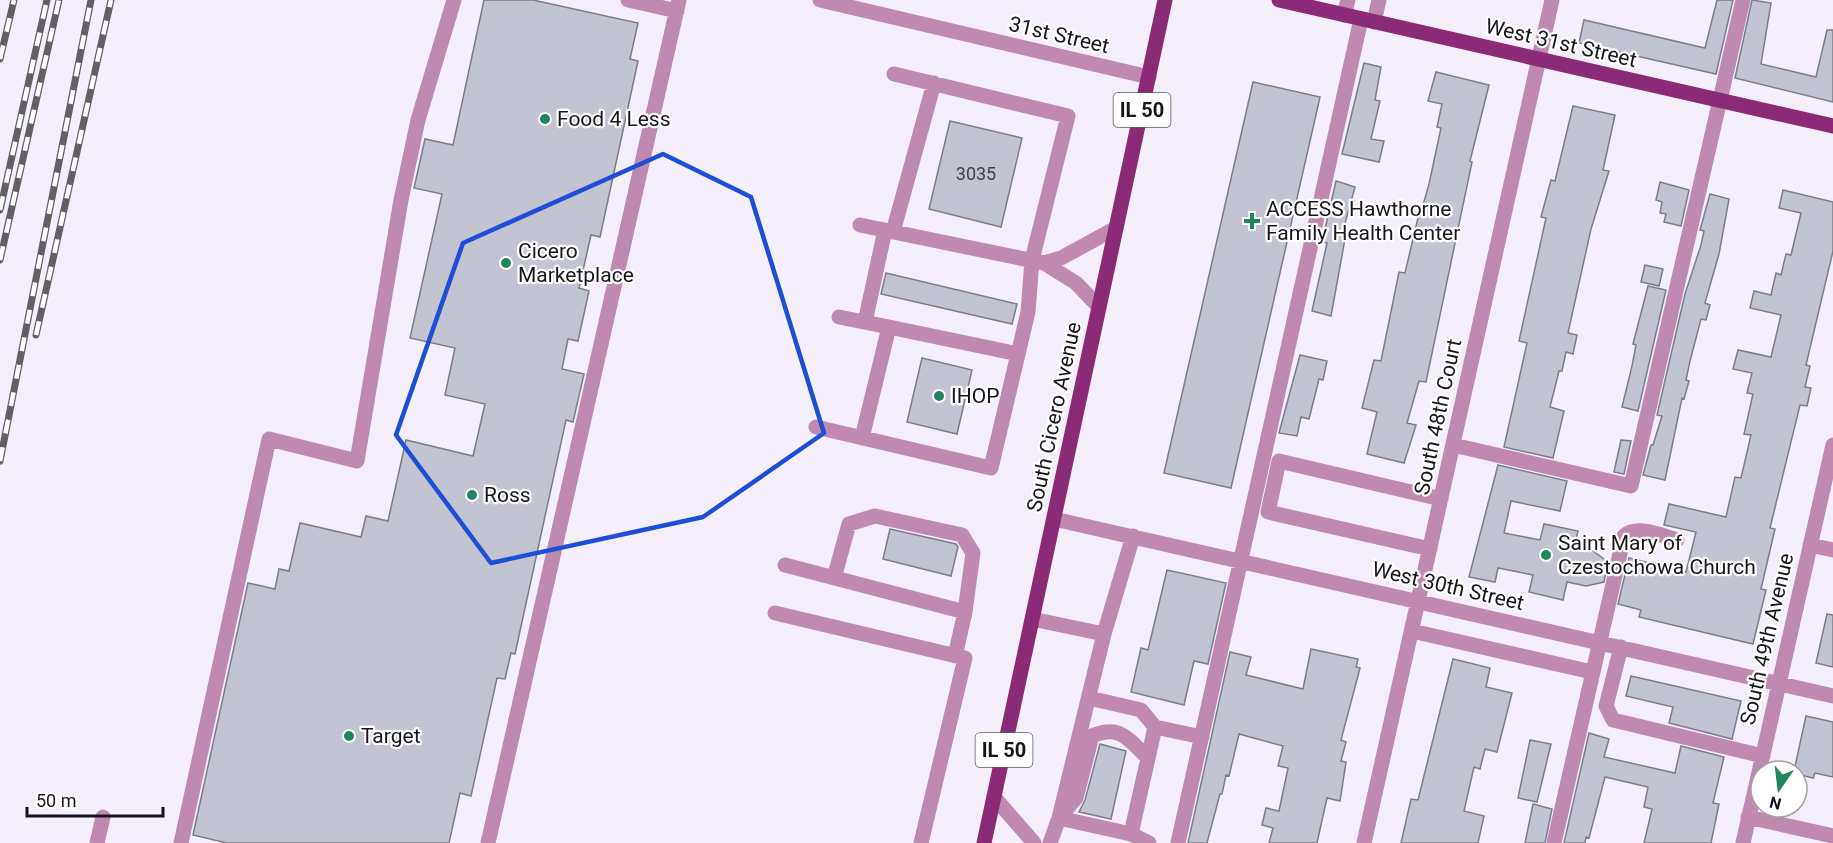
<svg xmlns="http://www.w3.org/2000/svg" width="1833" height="843" viewBox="0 0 1833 843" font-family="Roboto,sans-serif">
  <rect width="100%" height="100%" fill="#f5effb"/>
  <!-- building -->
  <path fill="#c2c4d1" stroke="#7b7d88" stroke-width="1.5" d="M484 0H533L638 23 630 59 638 61 600 237 591 235 579 288 589 291 578 341 568 339 562 369 584 374 573 422 566 420 515 654 511 653 505 679 497 678 471 796 460 793 449 843H227L193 835 248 583 275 589 279 569 289 571 300 523 361 537 366 516 388 521 406 440 473 456 485 404 445 395 455 348 410 338 442 194 414 188 425 139 453 145Z
    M1717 0H1733L1716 74 1579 43 1584 20 1705 48Z
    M1752 0 1771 3 1761 64 1816 77 1827 30H1833V102L1735 78Z
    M1364 63 1381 67 1375 100 1380 101 1371 139 1384 141 1379 162 1342 154Z
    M1436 72 1489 85 1470 161 1472 162 1426 382 1419 381 1407 423 1416 425 1404 463 1367 454 1377 412 1362 408 1374 360 1381 361 1399 272 1405 273 1421 205H1423L1429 184 1441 128 1437 127 1442 104 1428 101Z
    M1253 82 1320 97 1231 488 1164 473Z
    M1573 106 1615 115 1603 170 1609 171 1591 229 1568 333 1577 335 1573 354 1566 352 1562 371H1559L1550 407 1564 411 1553 458 1504 447 1527 343 1519 341 1546 218 1541 217 1551 180 1555 181Z
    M950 121 1022 138 1001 227 929 209Z
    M1336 181 1355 187 1344 227 1347 228 1331 316 1312 311 1327 243 1322 242Z
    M1660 182 1689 190 1681 226 1664 222 1666 214 1660 213 1662 202 1656 200Z
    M1783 190 1833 202V251L1806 365 1810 366 1805 387 1811 388 1807 406 1800 405 1770 528 1775 529 1761 589 1766 590 1753 644 1639 617 1641 610 1618 604 1629 558 1686 572 1696 532 1664 525 1669 504 1726 517 1735 477 1741 478 1751 435 1744 434 1753 394 1747 393 1752 373 1733 369 1738 350 1771 357 1781 315 1750 308 1754 291 1771 295 1776 273 1781 275 1786 254 1791 255 1801 213 1779 208Z
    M1710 194 1729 199 1719 254 1705 303 1710 305 1706 320 1701 319 1690 361 1686 380 1689 381 1684 399 1682 398 1665 480 1643 475 1651 445H1653L1662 416 1657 415 1685 294 1701 245 1704 231 1700 230Z
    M1645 265 1663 269 1659 286 1641 282Z
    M886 273 1017 304 1012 324 881 294Z
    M1648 286 1666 290 1638 411 1622 407 1632 366 1636 345 1633 344Z
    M1300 355 1327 361 1323 380 1319 379 1309 419 1301 417 1297 436 1279 433Z
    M922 358 972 370 957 434 907 422Z
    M1621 440 1631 441 1624 474 1614 472Z
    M1498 465 1567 481 1560 511 1511 501 1504 533 1540 540 1544 524 1578 531 1574 548 1593 551 1608 562 1604 582 1586 586 1567 582 1563 600 1529 592 1533 575 1498 568 1495 582 1469 577Z
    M890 529 956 544 958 547 951 576 883 559Z
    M1167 570 1226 583 1208 664 1194 661 1184 705 1131 692 1141 648 1148 650Z
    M1827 614 1833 615V667L1816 663Z
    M1311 649 1358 659 1356 667 1360 668 1341 740 1346 742 1341 761 1346 762 1340 801 1327 798 1317 843H1269L1273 828 1262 825 1266 808 1279 811 1288 768 1278 766 1283 746 1239 734 1229 776 1226 775 1222 794H1220L1207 843H1188L1230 652 1251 657 1246 675 1303 689Z
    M1453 659 1490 668 1486 687 1512 693 1497 752 1485 749 1480 769 1474 767 1464 811 1484 816 1478 843H1401L1411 799 1418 800Z
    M1631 676 1741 701 1732 739 1669 723 1673 707 1626 696Z
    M1806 716 1833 722V777L1815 773 1813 778 1797 774V771H1794Z
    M1589 733 1609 739 1604 757 1675 773 1681 746 1724 757 1713 803 1719 804 1711 843H1644L1652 809 1644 807 1648 787 1605 777 1589 838 1586 837 1585 843H1564Z
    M1530 740 1551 744 1537 802 1518 798Z
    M1100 744 1126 751 1111 819 1079 812 1085 800Z
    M1533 804 1552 809 1545 843H1525Z"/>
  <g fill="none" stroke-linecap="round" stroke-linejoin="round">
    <!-- minor -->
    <path stroke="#bf89b0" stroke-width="15" d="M628 0 677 11
      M820 0 1149 77
      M1344 15 1348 0
      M1374 22 1379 0
      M860 225 1044 263 1076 283 1099 307
      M893 232 934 83
      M1044 263 1061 258 1116 228
      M839 317 889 327 862 438
      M865 322 885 230
      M889 327 1018 354
      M816 427 991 468 1028 312 1032 260 1068 116 894 74
      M1453 445 1631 486 1743 0
      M1054 519 1833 696
      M1133 536 1104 634 1059 818 1131 834 1149 843
      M1810 545 1833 550
      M1430 549 1268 512 1279 461 1441 499
      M785 565 965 612
      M834 578 849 524 875 516 962 535 973 553 965 612 955 656
      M775 613 965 658 921 843
      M1032 619 1104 634
      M1412 631 1592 672
      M1621 647 1606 706 1613 720 1763 756
      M1089 698 1141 710 1155 727 1131 834
      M1155 727 1202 737
      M994 797 1034 843
      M1748 817 1833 836
      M97 843 103 817
      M181 843 269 439 357 461 401 200 418 120 454 0
      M488 843 679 0
      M1050 843 1059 818 1076 798 1092 736C1120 724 1128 739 1148 758
      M1178 843 1361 19
      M1364 843 1552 0
      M1554 843 1624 536C1637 524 1663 536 1677 540
      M1743 843 1833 445"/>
    <!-- major -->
    <path stroke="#8b2a77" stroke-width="15" d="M1279 0 1833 126
      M984 843 1165 0"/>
    <defs>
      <path id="rail" d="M0 59 14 0
        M0 210 47 0
        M0 260 59 0
        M36 335 111 0
        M0 461 91 0"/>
    </defs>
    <!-- rail casing -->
    <use href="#rail" stroke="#625f65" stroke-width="7"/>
    <!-- rail -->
    <use href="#rail" stroke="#fff" stroke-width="4.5" stroke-dasharray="14" stroke-linecap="butt"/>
  </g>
  <!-- marked area -->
  <path fill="none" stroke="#1d4ed8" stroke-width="4.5" stroke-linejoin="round" d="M663 154 751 197 824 433 703 517 491 563 396 435 463 243Z"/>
  <!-- markers -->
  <g fill="#21855f" stroke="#fff" stroke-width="2">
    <circle cx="545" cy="119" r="6"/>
    <path d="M1249 212h6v6h6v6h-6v6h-6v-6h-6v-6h6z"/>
    <circle cx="506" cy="263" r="6"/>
    <circle cx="939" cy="396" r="6"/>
    <circle cx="472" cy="495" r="6"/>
    <circle cx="1546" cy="555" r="6"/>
    <circle cx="349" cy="736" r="6"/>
  </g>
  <g text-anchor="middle" stroke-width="4.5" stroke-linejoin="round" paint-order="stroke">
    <!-- number labels -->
    <g font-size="18" fill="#424147">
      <text x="976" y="180">3035</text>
    </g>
    <!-- shield labels -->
    <g fill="#fff" stroke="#5d5b5e" stroke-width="1.5">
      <rect x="1113.5" y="93" width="57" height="34" rx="4.5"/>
      <rect x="975.5" y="733" width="57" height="34" rx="4.5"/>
    </g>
    <g font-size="20" font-weight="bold" fill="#171519">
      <text x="1142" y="117">IL 50</text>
      <text x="1004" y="757">IL 50</text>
    </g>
    <!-- street labels -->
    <g font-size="21" fill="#171519" stroke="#fff">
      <text transform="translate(1059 35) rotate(13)" y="7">31st Street</text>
      <text transform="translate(1561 43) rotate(13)" y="7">West 31st Street</text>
      <text transform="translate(1054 417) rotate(-78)" y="7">South Cicero Avenue</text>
      <text transform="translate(1438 417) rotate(-78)" y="7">South 48th Court</text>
      <text transform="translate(1448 586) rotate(13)" y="7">West 30th Street</text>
      <text transform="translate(1767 639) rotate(-77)" y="7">South 49th Avenue</text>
    </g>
    <!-- poi labels -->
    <g font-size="21" fill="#171519" stroke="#fff" text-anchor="start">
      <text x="557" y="126">Food 4 Less</text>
      <text x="1266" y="216">ACCESS Hawthorne<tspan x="1266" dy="24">Family Health Center</tspan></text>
      <text x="518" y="258">Cicero<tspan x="518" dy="24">Marketplace</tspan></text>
      <text x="951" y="403">IHOP</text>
      <text x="484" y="502">Ross</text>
      <text x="1558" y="550">Saint Mary of<tspan x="1558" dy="24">Czestochowa Church</tspan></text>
      <text x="361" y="743">Target</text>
    </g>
  </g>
  <!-- north arrow -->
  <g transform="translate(1779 789) rotate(194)"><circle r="28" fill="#ffffff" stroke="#a2a1a3" stroke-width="1.5"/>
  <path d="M0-4.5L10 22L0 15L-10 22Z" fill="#21855f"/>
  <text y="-9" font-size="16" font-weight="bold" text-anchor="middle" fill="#171519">N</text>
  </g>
  <!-- scale -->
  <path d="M27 807v9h136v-9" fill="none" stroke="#171519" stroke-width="3"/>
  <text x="36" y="807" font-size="18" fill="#171519" stroke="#ffffff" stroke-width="4.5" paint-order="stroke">50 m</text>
</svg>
